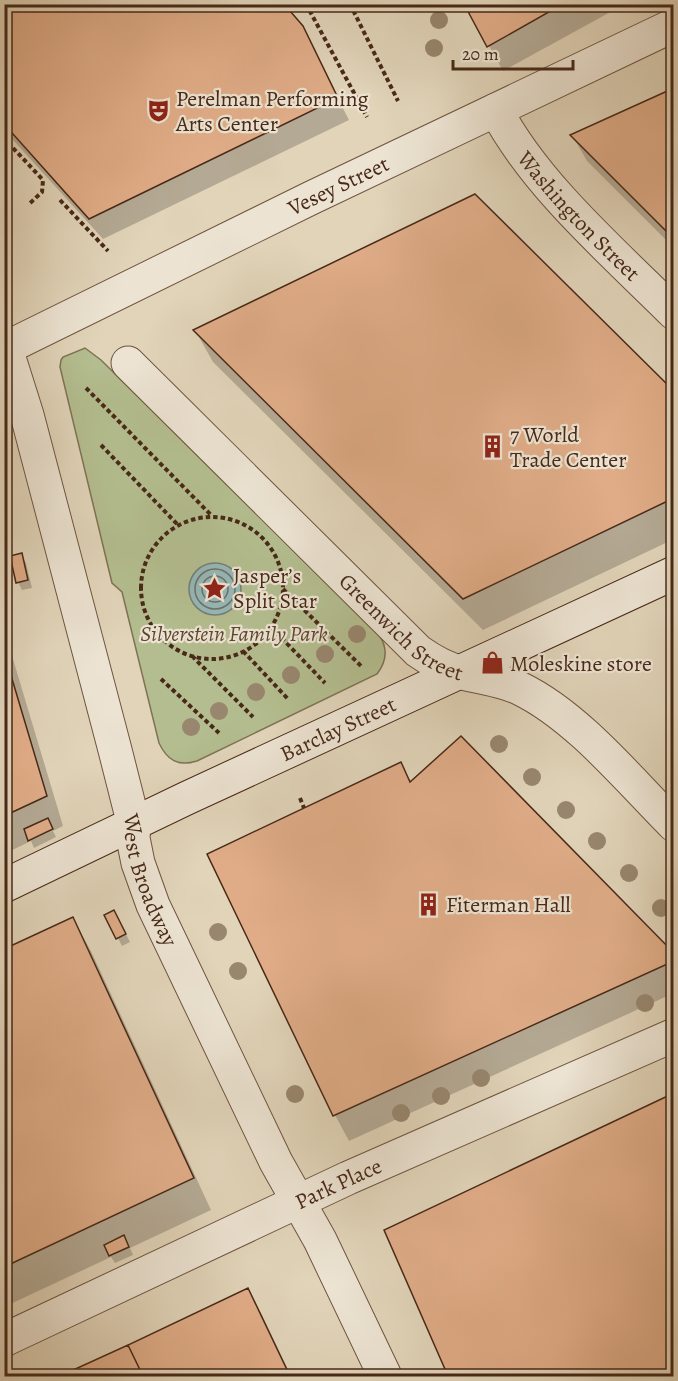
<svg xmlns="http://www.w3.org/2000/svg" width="678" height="1381" viewBox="0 0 678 1381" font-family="Alegreya,serif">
  <rect width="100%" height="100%" fill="#e1d4b9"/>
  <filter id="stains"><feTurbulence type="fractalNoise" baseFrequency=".00333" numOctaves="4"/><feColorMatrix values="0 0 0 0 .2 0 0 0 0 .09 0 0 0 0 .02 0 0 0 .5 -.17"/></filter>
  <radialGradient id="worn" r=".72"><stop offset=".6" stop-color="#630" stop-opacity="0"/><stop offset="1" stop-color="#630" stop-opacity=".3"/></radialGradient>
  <!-- green -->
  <path fill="#b3bd8f" stroke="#7e7354" stroke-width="1.5" d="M85 348 101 360 379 635C388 648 387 661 377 674L197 761C178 767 167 760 159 743L122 592 112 583 60 367 61 360 63 357Z"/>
  <!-- water -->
  <path fill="#95b7b6" stroke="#767e77" stroke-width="1.5" d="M189 589a26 26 0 1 1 52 0a26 26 0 1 1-52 0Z"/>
  <!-- shadow -->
  <path fill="#0003" d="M4 4 301 27 349 120 103 239 4 130Z
    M466 4H625L503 71Z
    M674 90V248L587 161 572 135Z
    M195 330 674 393V539L483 630 213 362Z
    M21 555 26 563 32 588 22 590 18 582Z
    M4 629 63 826 53 831 56 837 34 848 31 841 4 854Z
    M400 764 412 783 674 955V993L349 1141 335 1115 209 855Z
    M106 915 118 919 130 942 122 946Z
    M73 919 91 951 211 1210 130 1248 133 1255 115 1263 111 1257 4 1307V951Z
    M674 1095V1376H450L386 1230Z
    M248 1289 262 1315 291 1376H64Z"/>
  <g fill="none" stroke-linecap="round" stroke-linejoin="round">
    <!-- shore -->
    <path stroke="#6e7067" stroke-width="1.5" d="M195 589a20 20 0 1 1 40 0a20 20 0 1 1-40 0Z
      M202 589a13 13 0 1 1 26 0a13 13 0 1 1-26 0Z"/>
  </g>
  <!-- building -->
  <path fill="#dfac87" stroke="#482918" stroke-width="1.5" d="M4 4H284L303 26 338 98 89 219 4 124Z
    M464 4H563L487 47Z
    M674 88V239L570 135Z
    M475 194 674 391V498L463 599 193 330Z
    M22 553 28 580 16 583 10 556Z
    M4 652 47 796 4 816Z
    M461 736 674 953V961L333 1116 207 854 401 762 410 782Z
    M48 818 53 829 28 841 24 829Z
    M114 910 126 934 116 939 104 915Z
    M73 917 194 1178 4 1267V949Z
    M674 1093V1376H448L384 1230Z
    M124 1235 129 1247 109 1256 104 1245Z
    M248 1288 290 1376H143L128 1345Z
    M128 1345 143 1376H60Z"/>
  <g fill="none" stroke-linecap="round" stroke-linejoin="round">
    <defs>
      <g id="minor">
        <path id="s1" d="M496 110C535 185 614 253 674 313"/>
        <path id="s2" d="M4 342 27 415 115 750 134 825 133 838 138 863 153 905 276 1162 320 1240 385 1376"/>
        <path id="s3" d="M4 349 311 198 674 25"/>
        <path id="s4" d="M128 363 418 651C432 661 446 669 463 673 482 678 503 680 521 689 578 717 629 780 674 825"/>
        <path id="s5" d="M4 1340 348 1178 674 1035"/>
      </g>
      <g id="secondary">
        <path id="s6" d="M4 886 187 798 674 573"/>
      </g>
    </defs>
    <!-- minor casing -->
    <use href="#minor" stroke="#6e5440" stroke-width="35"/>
    <!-- secondary casing -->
    <use href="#secondary" stroke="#482918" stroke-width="35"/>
    <!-- path -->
    <path stroke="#482918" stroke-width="4" stroke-dasharray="4.5 3" stroke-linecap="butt" d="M306 4 367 117
      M350 4 398 101
      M13 148 43 180 42 192 28 205
      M60 200 108 251
      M86 388 212 516
      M101 445 178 525
      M141 588a71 71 0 1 1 142 0a71 71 0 1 1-142 0Z
      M283 589 361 666
      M271 627 325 683
      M243 651 289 700
      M192 656 253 717
      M161 679 219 733
      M300 798 304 808"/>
    <!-- minor -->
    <use href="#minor" stroke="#ece3d2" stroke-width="33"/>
    <!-- secondary -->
    <use href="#secondary" stroke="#ece3d2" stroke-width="33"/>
  </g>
  <!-- trees -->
  <g fill="#98866e">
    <circle cx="439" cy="20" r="9"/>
    <circle cx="434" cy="48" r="9"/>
    <circle cx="357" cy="634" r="9"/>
    <circle cx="325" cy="654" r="9"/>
    <circle cx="291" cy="675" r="9"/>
    <circle cx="256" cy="692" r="9"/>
    <circle cx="219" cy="711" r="9"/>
    <circle cx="191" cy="727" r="9"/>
    <circle cx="499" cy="744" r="9"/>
    <circle cx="532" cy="777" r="9"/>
    <circle cx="566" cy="810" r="9"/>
    <circle cx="597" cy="841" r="9"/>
    <circle cx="629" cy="873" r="9"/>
    <circle cx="661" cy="908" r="9"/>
    <circle cx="218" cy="932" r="9"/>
    <circle cx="238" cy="971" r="9"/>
    <circle cx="645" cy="1003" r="9"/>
    <circle cx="481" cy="1078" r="9"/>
    <circle cx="295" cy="1094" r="9"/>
    <circle cx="441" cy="1096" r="9"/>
    <circle cx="401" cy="1113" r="9"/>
  </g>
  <!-- icons -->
  <defs>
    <symbol id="theatre-bare" viewBox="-9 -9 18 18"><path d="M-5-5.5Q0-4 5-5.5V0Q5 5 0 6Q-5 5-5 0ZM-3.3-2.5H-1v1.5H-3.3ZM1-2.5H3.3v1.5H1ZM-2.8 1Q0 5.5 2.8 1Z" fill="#8f2418" stroke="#ece3d2" stroke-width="2.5" paint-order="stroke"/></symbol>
    <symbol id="building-bare" viewBox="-9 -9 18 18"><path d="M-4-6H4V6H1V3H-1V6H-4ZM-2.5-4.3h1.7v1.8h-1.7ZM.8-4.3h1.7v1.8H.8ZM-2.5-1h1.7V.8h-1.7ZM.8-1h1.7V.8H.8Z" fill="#8f2418" stroke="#ece3d2" stroke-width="2.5" paint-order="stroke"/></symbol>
    <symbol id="sight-bare" viewBox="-9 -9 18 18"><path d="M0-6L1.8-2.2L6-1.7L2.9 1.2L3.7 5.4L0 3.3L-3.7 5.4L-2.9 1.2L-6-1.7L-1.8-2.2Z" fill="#8f2418" stroke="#ece3d2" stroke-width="2.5" paint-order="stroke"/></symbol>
    <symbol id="shop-bare" viewBox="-9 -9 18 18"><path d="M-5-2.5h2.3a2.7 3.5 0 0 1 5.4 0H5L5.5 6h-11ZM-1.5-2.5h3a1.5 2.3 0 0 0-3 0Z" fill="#8f2418" stroke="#ece3d2" stroke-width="2.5" paint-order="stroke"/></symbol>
  </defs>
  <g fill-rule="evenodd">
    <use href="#theatre-bare" x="142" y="94" width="33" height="33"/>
    <use href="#building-bare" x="476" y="430" width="33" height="33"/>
    <use href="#sight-bare" x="198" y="572" width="33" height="33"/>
    <use href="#shop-bare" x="476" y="646" width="33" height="33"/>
    <use href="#building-bare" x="412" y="888" width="33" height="33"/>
  </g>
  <g text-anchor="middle" stroke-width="4.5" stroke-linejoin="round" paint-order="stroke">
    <!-- poi labels -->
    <g font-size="22" fill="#482918" stroke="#ece3d2" text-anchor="start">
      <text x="176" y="106">Perelman Performing<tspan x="176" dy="25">Arts Center</tspan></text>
      <text x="510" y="442">7 World<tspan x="510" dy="25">Trade Center</tspan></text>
      <text x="233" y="583">Jasper’s<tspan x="233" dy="25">Split Star</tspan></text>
      <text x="510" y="671">Moleskine store</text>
      <text x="446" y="912">Fiterman Hall</text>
    </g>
    <!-- street labels -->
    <g font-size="22" fill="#482918" stroke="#ece3d2">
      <text dy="8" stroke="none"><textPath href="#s3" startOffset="372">Vesey Street</textPath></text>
      <text dy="8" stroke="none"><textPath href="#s1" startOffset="135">Washington Street</textPath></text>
      <text dy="8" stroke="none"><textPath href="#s4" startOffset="381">Greenwich Street</textPath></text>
      <text dy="8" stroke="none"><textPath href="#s6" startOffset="369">Barclay Street</textPath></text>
      <text dy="8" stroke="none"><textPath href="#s2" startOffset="558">West Broadway</textPath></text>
      <text dy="8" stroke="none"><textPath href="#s5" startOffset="369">Park Place</textPath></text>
    </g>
    <!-- park labels -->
    <g font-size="22" font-style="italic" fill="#5d4730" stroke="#ece3d2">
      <text x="234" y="641">Silverstein Family Park</text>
    </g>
  </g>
  <!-- margin -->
  <rect width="678" height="1381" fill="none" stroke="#e1d4b9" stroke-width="24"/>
  <rect x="6" y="6" width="666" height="1369" fill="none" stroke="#482918" stroke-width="3"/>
  <rect x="12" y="12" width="654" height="1357" fill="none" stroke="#482918" stroke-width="1.5"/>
  <!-- scale -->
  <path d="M453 60v9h120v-9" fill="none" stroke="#482918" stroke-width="3"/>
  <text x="462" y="60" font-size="18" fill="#482918" stroke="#ece3d2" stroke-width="4.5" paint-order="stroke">20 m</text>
  <rect width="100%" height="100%" filter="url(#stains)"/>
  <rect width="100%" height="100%" fill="url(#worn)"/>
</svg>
